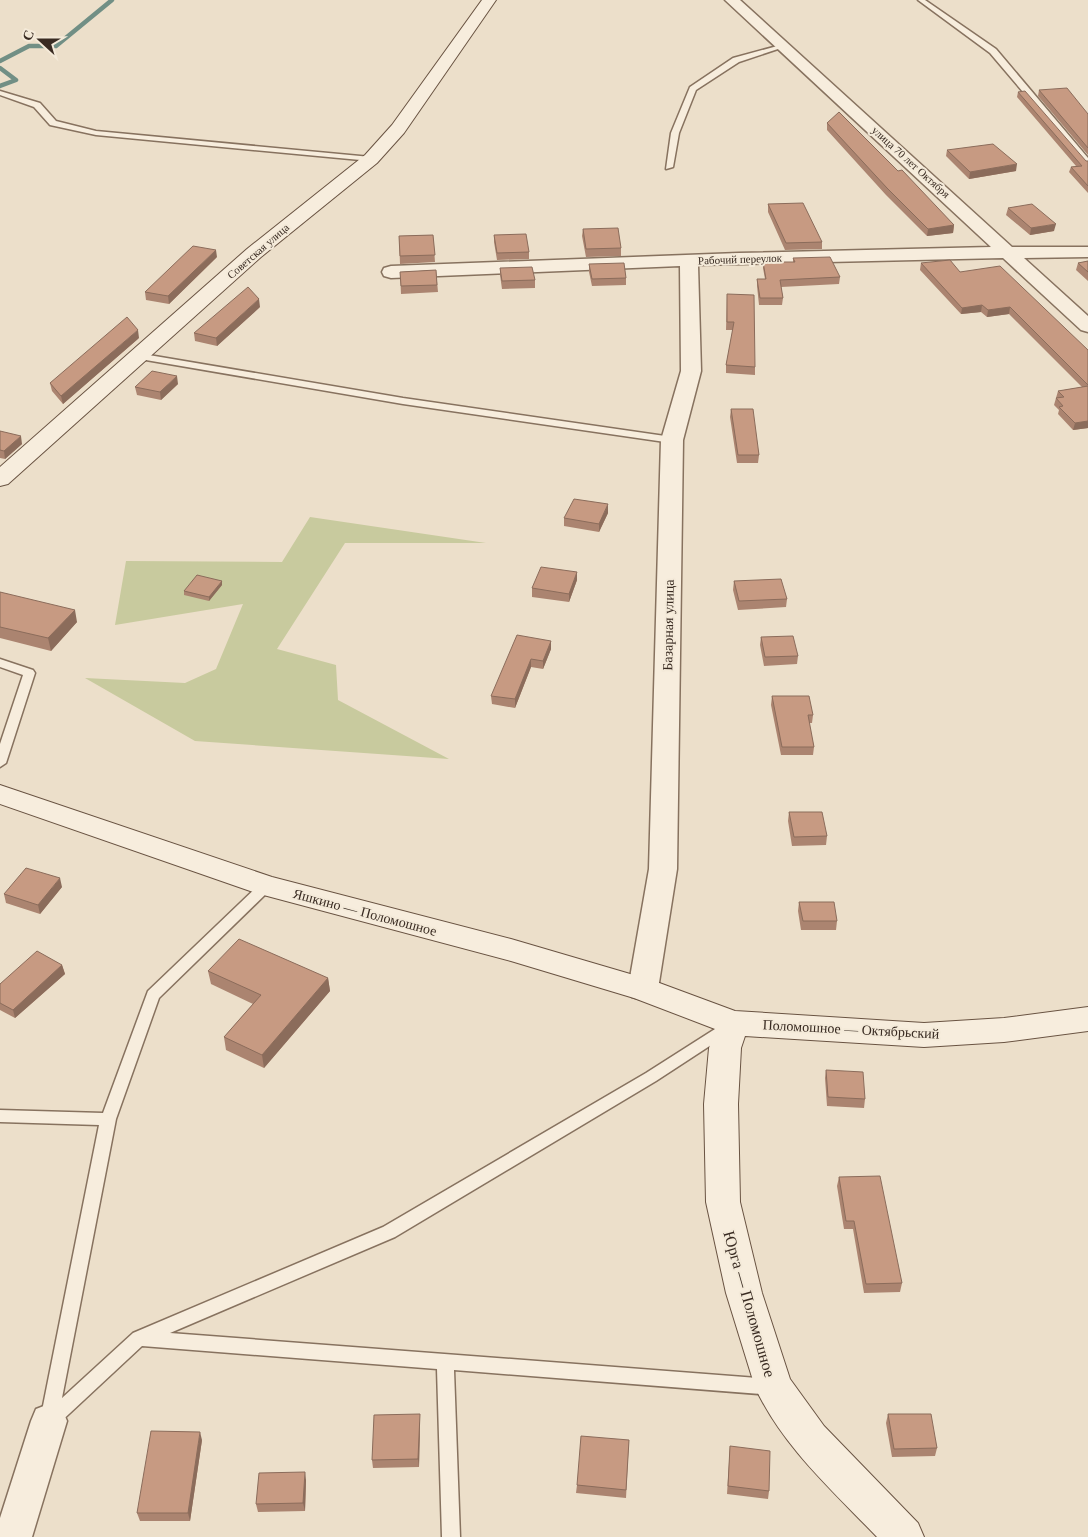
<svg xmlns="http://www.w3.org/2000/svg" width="1088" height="1537" viewBox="0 0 1088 1537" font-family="'Times New Roman',serif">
  <rect width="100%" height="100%" fill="#ecdfca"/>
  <!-- green -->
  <path fill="#c8ca9e" d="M310 517 486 543H345L277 649 336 665 338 700 449 759 195 741 85 678 185 683 216 669 243 604 115 625 126 561 282 562Z"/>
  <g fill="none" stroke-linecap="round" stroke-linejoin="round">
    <!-- stream -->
    <path stroke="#718f85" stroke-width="4.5" d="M0 61 29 46H56L112 0
      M0 68 16 80 0 86"/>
    <defs>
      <path id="lane" d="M918 0H925L996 49 1088 158V165H1085L990 53Z
        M781 45 787 46 739 62 696 90 679 133 673 167 666 169 671 133 690 87 733 58Z
        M0 91 40 103 56 121 96 131 371 157 375 159 371 161 96 135 50 125 34 107 0 95Z
        M137 353 403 398 672 437 677 440 672 443 403 404 134 358V354Z
        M0 659 33 670 35 673 6 763 0 767V744L23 675 0 667Z
        M266 881 271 883 273 886 271 889 159 998 116 1119 62 1398 133 1333 383 1227 646 1073 726 1022 731 1024 733 1028 731 1032 656 1081 395 1237 170 1333 772 1379 778 1381 781 1387 778 1393 772 1395 454 1370 460 1537H442L437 1369 142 1346 55 1427 49 1429 43 1427 40 1421 99 1125 0 1122V1110L103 1113 148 991 261 883Z"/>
      <path id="street" d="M725 0H740L1012 247H1088V257L1024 258 1088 316V332L1081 330 1003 258 698 265 701 371 683 440 677 869 658 989 654 997 643 1000 632 997 628 989 649 869 661 440 681 371 680 266 391 278 384 276 382 272 384 268 391 266 739 253 991 247Z
        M49 1404 62 1409 67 1421 32 1537H0V1518L31 1421 36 1409Z"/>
      <path id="secondary" d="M482 0H496L404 133 377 163 261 257 8 484 0 486V467L247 249 365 155 392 125Z
        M0 785 272 877 511 939 654 981 735 1011 924 1023 1004 1018 1088 1007V1031L1004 1042 924 1047 745 1036 741 1048 738 1104 740 1202 762 1293 790 1379 824 1426 918 1523 924 1537H877C833 1491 782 1446 755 1387L726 1293 706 1202 704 1104 709 1048 715 1029 634 998 511 961 256 893 0 804Z"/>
    </defs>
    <!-- lane casing -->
    <use href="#lane" stroke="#87725f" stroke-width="3"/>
    <!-- street casing -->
    <use href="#street" stroke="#87725f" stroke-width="3"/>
    <!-- secondary casing -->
    <use href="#secondary" stroke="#695342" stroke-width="2"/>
    <!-- lane -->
    <use href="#lane" fill="#f7eddd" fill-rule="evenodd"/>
    <!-- street -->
    <use href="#street" fill="#f7eddd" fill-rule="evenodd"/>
    <!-- secondary -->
    <use href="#secondary" fill="#f7eddd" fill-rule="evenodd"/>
  </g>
  <!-- wall -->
  <path fill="#ab8470" d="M1039 90 1088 114V155L1038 96Z
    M1018 92 1086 161H1088V193L1069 172 1071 167 1076 166 1017 97Z
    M827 123 898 171 954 225 953 233 927 236 886 195 827 130Z
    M947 150 1016 171 969 179 946 156Z
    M768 204 822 242V249L785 250 768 212Z
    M1008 208 1054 231 1030 235 1006 215Z
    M583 229 621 248V256L586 257 582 236Z
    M433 235 435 262 400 264 399 236Z
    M494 235 529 252V259L497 260 494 242Z
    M217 257 169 304 146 300 145 292Z
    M793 258 840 277 839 284 781 287 783 298 782 305H759L757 286V279H765L763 268V262H793Z
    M1088 261V281L1076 270 1078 263Z
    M921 263 960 272 1088 350V428L1073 430 1058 414 1059 410 1054 405 1058 391 1082 387 1009 314 987 317 981 312 961 314 920 270Z
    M589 264 626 278V285L592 286 589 272Z
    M500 268 535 280V288L502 289 500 275Z
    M436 270 438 292 401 294 400 272Z
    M727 294 755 367V375L726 373V365L733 330H726Z
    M260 307 217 346 195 341 194 333Z
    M139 338 63 404 52 391 50 383Z
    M178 384 161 400 137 395 135 387Z
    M731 409 759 455 758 463H737L730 417Z
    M0 431 22 444 5 459 0 458Z
    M608 513 599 532 564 526V518Z
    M577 580 569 602 532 597V588Z
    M734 581 787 599 786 607 738 610 733 590Z
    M222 585 209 601 184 595V591Z
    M0 592 77 622 51 651 0 638Z
    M761 637 798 656 797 664 764 666 760 645Z
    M551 641V649L543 669 531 667 515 708 492 704 491 696Z
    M772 696 813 715 812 723H809L814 747 813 755H781L771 705Z
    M789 812 827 836 826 845 792 846 788 821Z
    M62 887 40 914 6 903 4 894Z
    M799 902 837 921 836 930H801L798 911Z
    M62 965 65 974 15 1018 0 1010V984Z
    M208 971 328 978 330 991 264 1068 226 1050 224 1037 253 1004 211 984Z
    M826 1070 865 1099 864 1108 827 1106 825 1078Z
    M839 1177 902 1283 900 1292 864 1293 853 1229H844L837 1186Z
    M888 1414 937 1448 935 1456 892 1457 886 1423Z
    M420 1422 419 1467 373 1468 372 1460Z
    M202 1440 190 1521H140L137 1513Z
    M629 1440 626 1498 576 1493 577 1485Z
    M730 1446 769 1491 768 1499 727 1494Z
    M306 1480 305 1511 258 1512 256 1504Z"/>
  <!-- shaded-wall -->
  <path fill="#8b6c5b" d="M1017 164 1016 171 969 179 970 172Z
    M1056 224 1054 231 1030 235 1031 228Z
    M954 225 953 233 927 236 928 229Z
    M216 250 217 257 169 304 168 296Z
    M259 299 260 307 217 346 216 338Z
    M982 305 981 312 961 314 962 308Z
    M1010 307 1009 314 987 317 988 310Z
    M138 330 139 338 63 404 61 396Z
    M177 376 178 384 161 400 160 392Z
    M1088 421V428L1073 430 1075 423Z
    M21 436 22 444 5 459 4 451Z
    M608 504V513L599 532V524Z
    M577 572V580L569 602V594Z
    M222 581V585L209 601V597Z
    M75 610 77 622 51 651 48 638Z
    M551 641V649L543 669V661Z
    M531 659V667L515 708V699Z
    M60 878 62 887 40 914 38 905Z
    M62 965 65 974 15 1018 13 1010Z
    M328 978 330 991 264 1068 262 1055Z
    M420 1414V1422L419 1467 418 1459Z
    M200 1432 202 1440 190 1521 188 1513Z
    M305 1472 306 1480 305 1511 303 1503Z"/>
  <!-- building -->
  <path fill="#c79a82" stroke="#8b6c5b" d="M1067 88 1088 114V148L1039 90Z
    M1025 91 1086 161H1088V186L1071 167 1082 166 1018 92Z
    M839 112 898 171 902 170 954 225 928 229 887 188 827 123Z
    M993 144 1017 164 970 172 947 150Z
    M803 203 822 242 786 243 768 204Z
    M1032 204 1056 224 1031 228 1008 208Z
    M618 228 621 248 586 249 583 229Z
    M526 234 529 252 497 253 494 235Z
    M433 235 435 255 400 256 399 236Z
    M193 246 216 250 168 296 145 292Z
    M830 257 840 277 780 280 783 298H760L757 279H766L763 262H795L793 258Z
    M950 260 960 272 1000 266 1088 350V385L1010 307 988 310 982 305 962 308 921 263Z
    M1088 261V272L1078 263Z
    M624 263 626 278 592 279 589 264Z
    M532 267 535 280 502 281 500 268Z
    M436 270 437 285 401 286 400 272Z
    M248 287 259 299 216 338 194 333Z
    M727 294 754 295 755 367 726 365 734 322H727Z
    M127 317 138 330 61 396 50 383Z
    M152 371 177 376 160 392 135 387Z
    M1088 386V421L1075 423 1059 407 1063 406 1056 398 1064 397 1058 391Z
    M731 409H753L759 455H738Z
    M0 431 21 436 4 451 0 450Z
    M574 499 608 504 599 524 564 518Z
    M541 567 577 572 569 594 532 588Z
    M197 575 222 581 209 597 184 591Z
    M781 579 787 599 739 601 734 581Z
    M0 592 75 610 48 638 0 627Z
    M517 635 551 641 543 661 531 659 515 699 491 696Z
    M793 636 798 656 765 657 761 637Z
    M772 696H809L813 715H808L814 747H782Z
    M789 812H822L827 836 794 837Z
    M26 868 60 878 38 905 4 894Z
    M799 902H834L837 921H803Z
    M239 939 328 978 262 1055 224 1037 261 995 208 971Z
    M37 951 62 965 13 1010 0 1003V984Z
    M826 1070 863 1072 865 1099 828 1097Z
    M880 1176 902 1283 866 1284 854 1221H846L839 1177Z
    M420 1414 418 1459 372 1460 374 1415Z
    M888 1414H931L937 1448 894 1449Z
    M151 1431 200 1432 188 1513H137Z
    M581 1436 629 1440 626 1490 577 1485Z
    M730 1446 770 1451 769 1491 728 1486Z
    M305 1472 303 1503 256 1504 259 1473Z"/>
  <g text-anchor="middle" stroke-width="4" stroke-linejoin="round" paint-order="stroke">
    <!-- far-street labels -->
    <g font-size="11" fill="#392b22" stroke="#f4ead9">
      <text transform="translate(911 162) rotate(42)" y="4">улица 70 лет Октября</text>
      <text transform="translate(258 251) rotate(-41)" y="4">Советская улица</text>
      <text transform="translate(740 259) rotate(-2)" y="4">Рабочий переулок</text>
    </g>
    <!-- street labels -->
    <g font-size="14" fill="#392b22" stroke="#f4ead9">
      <text transform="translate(668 625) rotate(-89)" y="5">Базарная улица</text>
      <text transform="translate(365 912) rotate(15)" y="5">Яшкино — Поломошное</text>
      <text transform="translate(851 1029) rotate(3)" y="5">Поломошное — Октябрьский</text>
    </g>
    <!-- near-street labels -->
    <g font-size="16" fill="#392b22" stroke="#f4ead9">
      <text transform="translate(750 1304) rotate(74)" y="6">Юрга — Поломошное</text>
    </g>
  </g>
  <!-- north arrow -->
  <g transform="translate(40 40) rotate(291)" stroke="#f4ead9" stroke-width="4" paint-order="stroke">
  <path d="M0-4L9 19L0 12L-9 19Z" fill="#392b22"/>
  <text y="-8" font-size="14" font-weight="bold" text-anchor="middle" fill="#392b22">С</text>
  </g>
</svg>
